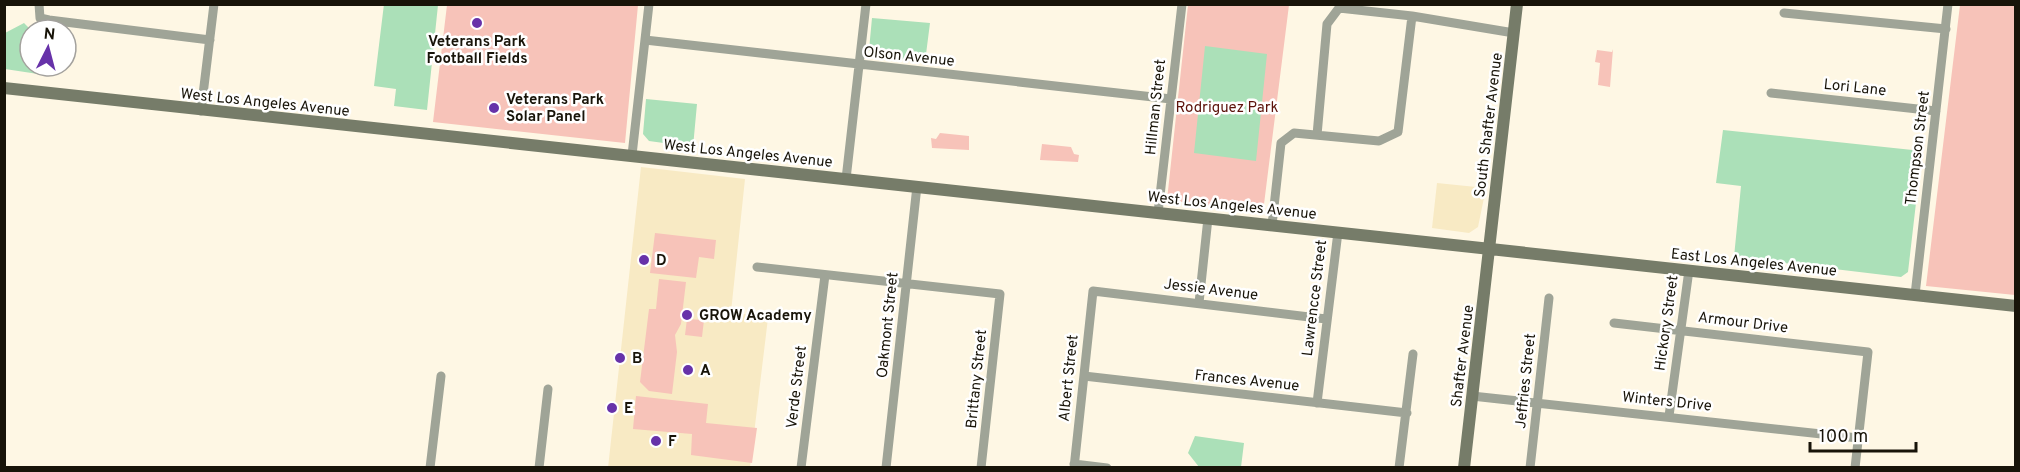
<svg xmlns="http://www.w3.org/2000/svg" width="2020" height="472" viewBox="0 0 2020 472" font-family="Overpass,sans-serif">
  <rect width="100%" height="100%" fill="#fef7e4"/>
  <!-- built -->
  <path fill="#f8eac4" d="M641 167 745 179 731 312 768 318 750 467 608 468Z
    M1437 183 1486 188 1478 227 1469 233 1432 228Z"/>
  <!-- green -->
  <path fill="#f7c3b9" d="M447 5H638L625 143 433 122Z
    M1188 5H1289L1263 212 1167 200Z
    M1960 5H2015V295L1926 286Z
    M1613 49 1610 87 1598 85 1600 63 1595 62 1597 50 1612 52Z
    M940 133 969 136V150L932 148 931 138 936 139Z
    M1042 144 1071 147 1074 154 1079 155 1078 162 1040 160Z
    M655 233 716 240 714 259 699 257 696 278 650 273Z
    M659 279 686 282 681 324 675 335 677 352 672 394 649 391 640 382 649 309H656Z
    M687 319 704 320 702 337 685 335Z
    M636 396 708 404 706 423 757 428 752 463 691 455 692 434 633 429Z"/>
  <!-- water -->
  <path fill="#abe0b8" d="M384 4 438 5 427 110 394 106 396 89 374 86Z
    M872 18 930 23 925 62 874 56 869 50Z
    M24 23 31 30 30 66H40L38 74 5 69V33Z
    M1205 46 1267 54 1256 161 1194 153Z
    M646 99 697 104 693 147 649 141 643 134Z
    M1723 130 1922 151 1908 272 1901 277 1734 257 1741 186 1716 183Z
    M1195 436 1244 443 1241 467H1199L1188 453Z"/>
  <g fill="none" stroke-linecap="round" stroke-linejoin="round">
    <!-- street -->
    <path stroke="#9fa497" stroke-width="9" d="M39 4 40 18 49 20 210 40
      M1784 13 1946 29
      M645 40 1171 99
      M1771 93 1936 111
      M201 111 214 4
      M1317 135 1327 24 1339 8 1412 16 1514 33
      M632 155 649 4
      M846 179 866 4
      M1158 213 1182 4
      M1272 225 1281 143 1294 133 1379 141 1398 132 1412 16
      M757 267 1000 294 981 468
      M1915 295 1948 4
      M1199 303 1208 218
      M1614 323 1868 352 1855 468
      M1084 376 1407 413
      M1472 396 1858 438
      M1317 403 1338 232
      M1669 416 1689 270
      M1074 464 1107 468
      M430 468 441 376
      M539 468 548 389
      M801 468 825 275
      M886 468 917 186
      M1074 468 1093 291 1326 319
      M1399 468 1413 354
      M1530 468 1549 298"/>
    <!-- secondary -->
    <path stroke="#767c69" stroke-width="12" d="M4 88 2016 306
      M1464 468 1517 4"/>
  </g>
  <!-- markers -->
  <g fill="#6732a9" stroke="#fff" stroke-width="2">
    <circle cx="477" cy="23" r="6"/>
    <circle cx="494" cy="108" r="6"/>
    <circle cx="644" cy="260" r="6"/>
    <circle cx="687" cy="315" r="6"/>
    <circle cx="620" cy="358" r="6"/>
    <circle cx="688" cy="370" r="6"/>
    <circle cx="612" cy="408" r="6"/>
    <circle cx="656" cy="441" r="6"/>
  </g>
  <g text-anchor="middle" stroke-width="5" stroke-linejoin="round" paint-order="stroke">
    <!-- poi labels -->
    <g font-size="15" font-weight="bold" fill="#181409" stroke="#fff" text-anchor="start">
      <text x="477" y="46" text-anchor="middle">Veterans Park<tspan x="477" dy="17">Football Fields</tspan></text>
      <text x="506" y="104">Veterans Park<tspan x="506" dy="17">Solar Panel</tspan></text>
      <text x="656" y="265">D</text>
      <text x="699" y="320">GROW Academy</text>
      <text x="632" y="363">B</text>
      <text x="700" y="375">A</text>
      <text x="624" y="413">E</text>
      <text x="668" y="446">F</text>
    </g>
    <!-- street labels -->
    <g font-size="15" fill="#181409" stroke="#fff">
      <text transform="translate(909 56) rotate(6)" y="5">Olson Avenue</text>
      <text transform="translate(1855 87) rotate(6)" y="5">Lori Lane</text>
      <text transform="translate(265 102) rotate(6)" y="5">West Los Angeles Avenue</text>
      <text transform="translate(1155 107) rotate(-84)" y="5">Hillman Street</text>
      <text transform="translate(1488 125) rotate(-83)" y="5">South Shafter Avenue</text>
      <text transform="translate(1917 148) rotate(-83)" y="5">Thompson Street</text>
      <text transform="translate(748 153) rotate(6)" y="5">West Los Angeles Avenue</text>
      <text transform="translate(1232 205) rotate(6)" y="5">West Los Angeles Avenue</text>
      <text transform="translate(1754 262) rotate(6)" y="5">East Los Angeles Avenue</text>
      <text transform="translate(1211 289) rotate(7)" y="5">Jessie Avenue</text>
      <text transform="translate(1314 298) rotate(-83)" y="5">Lawrencce Street</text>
      <text transform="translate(1743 322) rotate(7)" y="5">Armour Drive</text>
      <text transform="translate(1666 323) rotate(-82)" y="5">Hickory Street</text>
      <text transform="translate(887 325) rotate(-84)" y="5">Oakmont Street</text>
      <text transform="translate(1462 356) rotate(-83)" y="5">Shafter Avenue</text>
      <text transform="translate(1068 378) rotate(-84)" y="5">Albert Street</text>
      <text transform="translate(976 379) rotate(-84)" y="5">Brittany Street</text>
      <text transform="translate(1247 380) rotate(6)" y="5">Frances Avenue</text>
      <text transform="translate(1525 381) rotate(-84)" y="5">Jeffries Street</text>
      <text transform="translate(796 387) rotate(-83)" y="5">Verde Street</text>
      <text transform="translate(1667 401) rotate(6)" y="5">Winters Drive</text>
    </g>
    <!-- park labels -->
    <g font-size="15" fill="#5c120a" stroke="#fff">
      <text x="1227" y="112">Rodriguez Park</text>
    </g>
  </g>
  <!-- border -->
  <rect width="2020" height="472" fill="none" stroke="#181409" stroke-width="12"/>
  <!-- north arrow -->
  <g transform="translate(48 48) rotate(6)"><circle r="28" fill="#ffffff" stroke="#a3a19d" stroke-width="1.5"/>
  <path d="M0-4.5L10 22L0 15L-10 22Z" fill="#6732a9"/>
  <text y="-9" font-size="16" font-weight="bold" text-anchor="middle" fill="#181409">N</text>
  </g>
  <!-- scale -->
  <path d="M1810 442v9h106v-9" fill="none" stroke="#181409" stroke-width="3"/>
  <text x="1819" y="442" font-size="18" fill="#181409" stroke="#ffffff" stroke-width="4.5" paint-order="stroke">100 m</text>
</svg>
